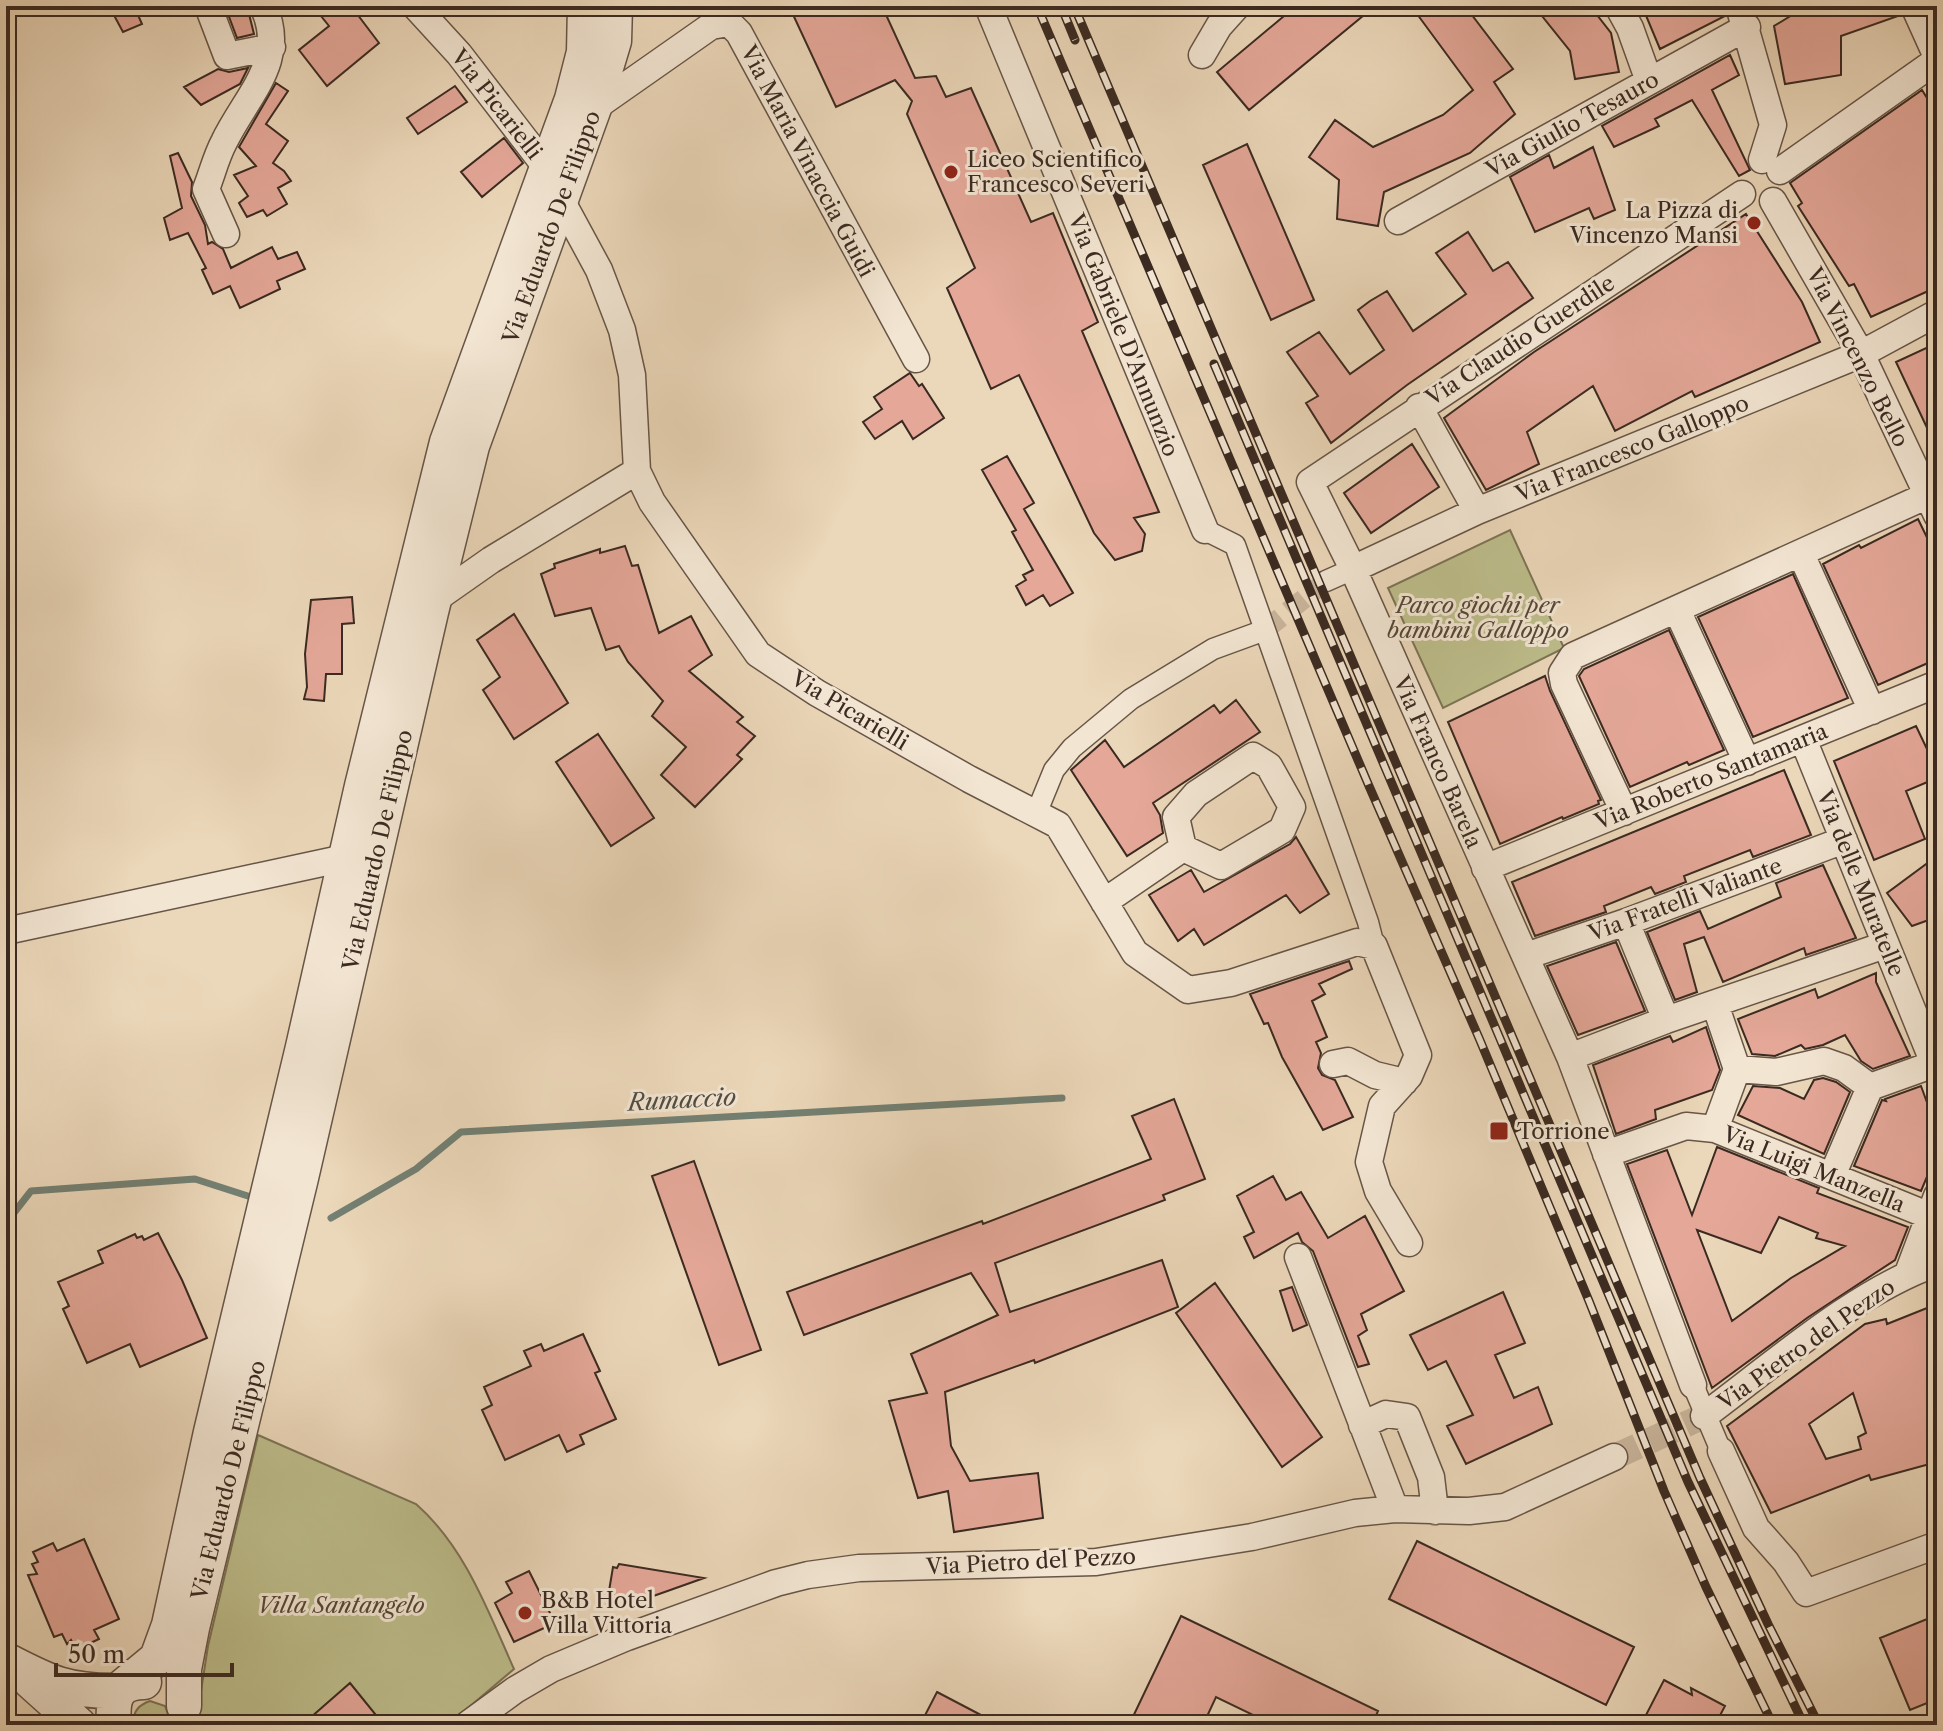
<svg xmlns="http://www.w3.org/2000/svg" width="1943" height="1731" viewBox="0 0 1943 1731" font-family="'Libre Caslon Text',serif">
  <rect width="100%" height="100%" fill="#ebd7b9"/>
  <filter id="stains"><feTurbulence type="fractalNoise" baseFrequency=".0025" numOctaves="4"/><feColorMatrix values="0 0 0 0 .2 0 0 0 0 .09 0 0 0 0 .02 0 0 0 .5 -.17"/></filter>
  <radialGradient id="worn" r=".72"><stop offset=".6" stop-color="#630" stop-opacity="0"/><stop offset="1" stop-color="#630" stop-opacity=".3"/></radialGradient>
  <!-- green -->
  <path fill="#bdbd8b" stroke="#7c7456" stroke-width="2" d="M1510 530 1564 648 1443 708 1388 588Z
    M258 1435 416 1504C465 1547 488 1611 514 1669L448 1725H200L199 1704 208 1646Z
    M150 1701 165 1706 172 1725H134C132 1712 138 1705 150 1701Z"/>
  <g fill="none" stroke-linecap="round" stroke-linejoin="round">
    <!-- stream -->
    <path stroke="#738073" stroke-width="7" d="M331 1218 416 1169 461 1132 1062 1098
      M6 1223 31 1191 195 1179 251 1197"/>
  </g>
  <!-- building -->
  <path fill="#e4a798" stroke="#3b2a21" stroke-width="2" fill-rule="evenodd" d="M109 6H134L142 24 123 32Z
    M225 6H247L254 34 237 38Z
    M336 6H351L379 43 327 86 299 50 329 26 321 16Z
    M789 6H882L915 78 936 76 946 97 971 88 1031 222 1053 213 1098 322 1082 331 1159 512 1134 518 1145 534 1142 551 1115 560 1094 533 1019 375 991 389 947 288 975 268 907 114 912 101 895 80 836 107Z
    M1296 6H1375L1249 110 1217 72Z
    M1426 6H1465L1513 69 1494 82 1515 114 1470 153 1384 192 1378 226 1337 219 1339 180 1309 157 1335 120 1373 147 1443 115 1473 90 1417 14Z
    M1534 6H1590L1611 33 1619 72 1575 79 1570 51Z
    M1642 6H1723L1725 16 1660 49Z
    M1807 6H1898L1901 15 1841 36V75L1785 84 1774 26Z
    M1730 55 1739 75 1712 90 1750 170 1739 176 1692 100 1655 119 1659 126 1614 147 1602 126Z
    M248 68 240 84 201 105 184 87 218 69 229 72Z
    M276 83 288 91 266 124 288 141 273 163 284 171 291 181 278 188 287 204 267 216 263 210 247 217 239 203 248 196 234 175 256 166 239 147Z
    M455 86 467 102 418 134 407 118Z
    M1922 90 1937 114V287L1871 317 1854 284 1849 286 1798 206 1802 203 1790 183Z
    M504 138 523 163 482 197 461 172Z
    M1247 144 1314 300 1271 320 1203 165Z
    M1593 147 1615 210 1594 219 1589 208 1535 232 1510 177 1549 155 1554 168Z
    M178 153 192 182 191 196 205 225 208 244 212 242 223 249 231 268 272 247 278 259 297 252 305 269 277 281 280 289 240 308 230 286 213 294 202 270 206 268 188 233 170 240 164 218 182 208 170 156Z
    M1746 214 1802 302 1820 342 1695 397 1692 391 1615 431 1593 386 1527 432 1539 464 1486 490 1444 418 1534 352Z
    M1468 232 1493 271 1508 262 1533 298 1407 385 1331 443 1306 403 1318 396 1287 352 1319 332 1350 374 1384 350 1358 310 1370 301 1387 291 1413 331 1466 294 1436 253Z
    M1937 343V449L1896 362Z
    M910 373 919 386 922 384 944 418 913 439 902 421 875 439 863 422 882 409 874 397Z
    M1412 444 1439 487 1371 533 1344 493Z
    M1007 456 1034 503 1024 509 1073 593 1050 606 1043 595 1026 605 1016 586 1026 580 1023 575 1033 570 1012 532 1016 530 982 470Z
    M1918 519 1937 558V659L1878 685 1823 564 1859 545 1861 548Z
    M625 546 632 566 638 565 659 633 691 616 712 655 689 671 743 717 737 722 755 736 737 755 742 759 695 807 661 775 686 747 652 716 663 701 628 662 619 646 606 650 591 608 555 616 541 574 555 568 554 564 600 549V553Z
    M1793 574 1848 698 1753 737 1698 617Z
    M352 597 354 623 342 624V674H326L324 701 304 699 307 687 305 654 311 600Z
    M514 614 568 703 514 739 483 690 500 677 477 640Z
    M1669 630 1724 750 1689 765 1687 762 1630 787 1579 676 1584 669Z
    M1545 676 1550 691 1601 800 1598 801 1599 804 1563 819 1562 817 1500 844 1448 722Z
    M1236 700 1260 732 1153 803 1160 815 1163 833 1127 856 1071 770 1105 740 1124 767 1214 705 1220 713Z
    M1916 726 1937 770V778L1906 791 1925 839 1874 860 1834 761Z
    M598 734 654 818 611 846 556 762Z
    M1784 770 1811 835 1753 857 1750 850 1684 876 1686 882 1655 894 1651 887 1604 906 1606 912 1535 936 1512 882Z
    M1296 837 1329 894 1300 913 1286 895 1204 945 1194 929 1178 941 1149 895 1191 870 1204 892 1290 844Z
    M1937 856V917L1912 926 1887 893Z
    M1823 865 1856 938 1806 955 1804 948 1723 982 1704 937 1684 944 1697 992 1675 1000 1647 932 1700 911 1708 929 1781 897 1776 883Z
    M1616 942 1645 1011 1578 1035 1547 966Z
    M1349 961 1352 969 1319 984 1325 994 1312 1001 1327 1037 1316 1042 1321 1053 1318 1068 1322 1075 1335 1080 1353 1117 1323 1130 1282 1057 1268 1023 1264 1024 1250 994Z
    M1876 973V982L1910 1056 1873 1069 1861 1061 1845 1035 1823 1045 1805 1049 1801 1045 1775 1056 1752 1054 1738 1019 1815 989 1818 998Z
    M1706 1027 1720 1070 1712 1090 1655 1110 1656 1119 1616 1134 1593 1065 1670 1036 1673 1042Z
    M1823 1078 1836 1082 1850 1092 1824 1154 1738 1115 1753 1086 1780 1088 1804 1099 1814 1080Z
    M1921 1086 1937 1130V1153L1921 1191 1854 1166 1882 1100 1886 1101 1885 1099Z
    M1174 1099 1205 1179 1163 1195 1165 1200 995 1263 1010 1312 1162 1260 1178 1307 1035 1363 1034 1360 945 1392 951 1446 970 1481 1038 1473 1043 1518 954 1532 948 1491 918 1498 889 1401 927 1393 911 1354 998 1315 971 1273 804 1335 787 1292 982 1221 983 1224 1151 1159 1132 1116Z
    M1717 1147 1819 1188 1817 1193 1908 1227 1895 1260 1807 1318 1712 1388 1627 1164 1667 1150 1692 1215ZM1779 1217 1818 1233 1816 1238 1845 1246 1791 1278 1732 1321 1697 1230 1761 1253Z
    M694 1161 761 1350 719 1365 652 1176Z
    M1273 1176 1286 1200 1301 1192 1328 1238 1365 1216 1385 1254 1404 1291 1361 1314 1367 1330 1358 1336 1369 1364 1358 1367 1313 1251 1302 1242 1298 1233 1254 1258 1244 1237 1254 1232 1237 1196Z
    M158 1233 182 1280 207 1338 140 1367 130 1344 87 1363 63 1309 69 1306 58 1282 103 1263 98 1251 135 1234 137 1238 142 1236 144 1240Z
    M1215 1283 1322 1437 1282 1467 1176 1313Z
    M1292 1287 1307 1325 1293 1331 1280 1291Z
    M1503 1292 1525 1343 1495 1355 1514 1398 1538 1387 1552 1424 1466 1464 1447 1426 1473 1415 1446 1361 1428 1370 1410 1335Z
    M1937 1304V1462L1871 1480 1869 1475 1771 1513 1727 1426 1865 1324 1886 1319 1887 1324ZM1853 1393 1866 1433 1858 1437 1861 1449 1826 1459 1809 1424Z
    M583 1334 600 1371 595 1373 616 1419 580 1435 584 1444 567 1452 559 1435 505 1460 482 1410 492 1405 484 1387 531 1366 524 1351 541 1344 544 1351Z
    M84 1539 119 1619 94 1630 99 1639 76 1650 71 1640 67 1644 62 1634 54 1637 28 1575 37 1574 32 1564 38 1562 33 1552 53 1543 57 1551Z
    M1417 1541 1634 1647 1606 1705 1389 1599Z
    M619 1564 704 1578 631 1604 627 1595 607 1603 613 1567 617 1568Z
    M529 1571 555 1623 514 1642 495 1603 512 1593 506 1582Z
    M1937 1615V1699L1910 1710 1880 1638Z
    M1181 1616 1378 1711 1372 1725H1274L1216 1697 1203 1725H1129Z
    M1664 1680 1692 1695 1691 1688 1725 1706 1715 1725H1666L1646 1715Z
    M350 1683 384 1725H302Z
    M937 1692 1000 1725H920Z"/>
  <g fill="none" stroke-linecap="round" stroke-linejoin="round">
    <!-- pedestrian-tunnel -->
    <path stroke="#c8b49b" stroke-width="20" stroke-dasharray="20 10" stroke-linecap="butt" d="M1265 630 1326 581"/>
    <!-- minor-tunnel -->
    <path stroke="#c8b49b" stroke-width="26" stroke-dasharray="26 13" stroke-linecap="butt" d="M1614 1457 1704 1416"/>
    <defs>
      <path id="pedestrian" d="M1205 530 1235 545 1368 922 1374 946
        M1326 581 1353 569
        M1036 814 1054 770 1072 748 1131 699 1213 649 1265 630
        M1693 1385 1721 1451"/>
      <path id="minor" d="M208 6 227 56 272 47
        M415 6 459 54 546 167
        M988 6 1205 530
        M1618 6 1630 28 1649 81
        M1739 6 1773 125 1762 160
        M1914 6 1937 57
        M1202 55 1219 26 1237 6
        M594 108 711 26 729 23 739 33 916 359
        M1780 171 1937 60
        M561 200 599 270 622 330 632 375 637 471 652 502 758 654 817 693 969 779 1058 825 1135 953 1188 990 1231 983 1357 942 1374 946 1418 1055 1409 1076 1382 1106 1369 1162 1378 1191 1409 1243
        M1773 201 1861 354 1937 515
        M1398 221 1747 27
        M226 234 206 189C212 174 216 157 224 142 246 96 289 60 263 6
        M1419 407 1477 511
        M1801 554 1872 711
        M1353 569 1477 511 1861 354 1937 313
        M434 600 491 560 637 471
        M1677 610 1747 762
        M1803 739 1937 1071
        M1624 812 1564 684 1562 673 1573 656 1937 491
        M1485 868 1937 684
        M1104 902 1183 848 1176 817 1196 794 1253 756 1269 766 1292 807 1282 830 1221 866 1183 848
        M1626 922 1666 1020
        M6 931 345 858
        M1526 956 1626 922 1844 840
        M1715 1004 1737 1069
        M1570 1057 1666 1020 1885 945
        M1333 1064 1348 1061 1375 1075 1404 1082
        M1715 1129 1737 1069 1776 1072 1824 1061 1844 1068 1870 1087 1937 1063
        M1606 1154 1686 1126 1715 1129 1930 1216
        M1832 1176 1870 1087
        M1298 1257 1395 1509
        M1908 1273 1937 1196
        M1693 1385 1570 1057 1353 569 1310 482 1742 194
        M1704 1416C1773 1365 1856 1291 1937 1263
        M1362 1425 1386 1414 1407 1417 1431 1477 1435 1511
        M1721 1451 1756 1528 1786 1562 1806 1593 1937 1545
        M467 1725 515 1690 551 1669 627 1637 776 1583 808 1575 859 1568 1096 1562 1252 1537 1355 1513 1395 1509 1469 1511 1505 1507 1614 1457"/>
      <path id="tertiary" d="M6 1660C50 1683 68 1692 119 1691
        M30 1681 79 1725
        M122 1687 157 1658 169 1625 211 1432 303 1047 362 786 447 442 572 99 584 52 585 6
        M184 1706V1669L192 1628 301 1178 431 612 472 446 594 108 614 41 615 6
        M114 1725C112 1699 115 1683 144 1682"/>
    </defs>
    <!-- pedestrian casing -->
    <use href="#pedestrian" stroke="#675547" stroke-width="23"/>
    <!-- minor casing -->
    <use href="#minor" stroke="#675547" stroke-width="29"/>
    <!-- tertiary casing -->
    <use href="#tertiary" stroke="#675547" stroke-width="37"/>
    <!-- pedestrian -->
    <use href="#pedestrian" stroke="#f2e5d2" stroke-width="20"/>
    <!-- minor -->
    <use href="#minor" stroke="#f2e5d2" stroke-width="26"/>
    <!-- tertiary -->
    <use href="#tertiary" stroke="#f2e5d2" stroke-width="34"/>
    <defs>
      <path id="rail" d="M1037 6 1369 786 1479 1038 1589 1301 1664 1491 1706 1587 1773 1725
        M1061 6 1075 40
        M1074 6 1700 1478 1768 1624 1819 1725
        M1214 364 1688 1482 1804 1725"/>
    </defs>
    <!-- rail casing -->
    <use href="#rail" stroke="#3b2a21" stroke-width="9"/>
    <!-- rail -->
    <use href="#rail" stroke="#f2e5d2" stroke-width="6" stroke-dasharray="18" stroke-linecap="butt"/>
  </g>
  <!-- markers -->
  <g fill="#8f2418" stroke="#f2e5d2" stroke-width="3">
    <circle cx="951" cy="172" r="8"/>
    <circle cx="1754" cy="223" r="8"/>
    <rect x="1489" y="1121" width="20" height="20" rx="4"/>
    <circle cx="525" cy="1613" r="8"/>
  </g>
  <g text-anchor="middle" stroke-width="6" stroke-linejoin="round" paint-order="stroke">
    <!-- street labels -->
    <g font-size="22" fill="#3b2a21" stroke="#f2e5d2">
      <text transform="translate(497 104) rotate(52)" y="8">Via Picarielli</text>
      <text transform="translate(1572 124) rotate(-29)" y="8">Via Giulio Tesauro</text>
      <text transform="translate(808 161) rotate(62)" y="8">Via Maria Vinaccia Guidi</text>
      <text transform="translate(551 227) rotate(-70)" y="8">Via Eduardo De Filippo</text>
      <text transform="translate(1124 335) rotate(68)" y="8">Via Gabriele D'Annunzio</text>
      <text transform="translate(1520 340) rotate(-33)" y="8">Via Claudio Guerdile</text>
      <text transform="translate(1858 357) rotate(63)" y="8">Via Vincenzo Bello</text>
      <text transform="translate(1632 448) rotate(-22)" y="8">Via Francesco Galloppo</text>
      <text transform="translate(850 710) rotate(31)" y="8">Via Picarielli</text>
      <text transform="translate(1438 762) rotate(66)" y="8">Via Franco Barela</text>
      <text transform="translate(1711 776) rotate(-22)" y="8">Via Roberto Santamaria</text>
      <text transform="translate(377 850) rotate(-77)" y="8">Via Eduardo De Filippo</text>
      <text transform="translate(1861 883) rotate(68)" y="8">Via delle Muratelle</text>
      <text transform="translate(1685 899) rotate(-20)" y="8">Via Fratelli Valiante</text>
      <text transform="translate(1814 1169) rotate(22)" y="8">Via Luigi Manzella</text>
      <text transform="translate(1806 1344) rotate(-35)" y="8">Via Pietro del Pezzo</text>
      <text transform="translate(228 1480) rotate(-76)" y="8">Via Eduardo De Filippo</text>
      <text transform="translate(1031 1561) rotate(-3)" y="8">Via Pietro del Pezzo</text>
    </g>
    <!-- poi labels -->
    <g font-size="22" fill="#3b2a21" stroke="#f2e5d2" text-anchor="start">
      <text x="967" y="167">Liceo Scientifico<tspan x="967" dy="25">Francesco Severi</tspan></text>
      <text x="1738" y="218" text-anchor="end">La Pizza di<tspan x="1738" dy="25">Vincenzo Mansi</tspan></text>
      <text x="1517" y="1139">Torrione</text>
      <text x="541" y="1608">B&amp;B Hotel<tspan x="541" dy="25">Villa Vittoria</tspan></text>
    </g>
    <!-- park labels -->
    <g font-size="22" font-style="italic" fill="#554736" stroke="#f2e5d2">
      <text x="1478" y="613">Parco giochi per<tspan x="1478" dy="25">bambini Galloppo</tspan></text>
      <text x="341" y="1613">Villa Santangelo</text>
    </g>
    <!-- water labels -->
    <g font-size="24" font-style="italic" fill="#524e43" stroke="#f2e5d2">
      <text transform="translate(682 1100) rotate(-3)" y="8">Rumaccio</text>
    </g>
  </g>
  <!-- margin -->
  <rect width="1943" height="1731" fill="none" stroke="#ebd7b9" stroke-width="32"/>
  <rect x="8" y="8" width="1927" height="1715" fill="none" stroke="#3b2a21" stroke-width="4"/>
  <rect x="16" y="16" width="1911" height="1699" fill="none" stroke="#3b2a21" stroke-width="2"/>
  <!-- scale -->
  <path d="M56 1663v12h176v-12" fill="none" stroke="#3b2a21" stroke-width="4"/>
  <text x="68" y="1663" font-size="24" fill="#3b2a21" stroke="#f2e5d2" stroke-width="6" paint-order="stroke">50 m</text>
  <rect width="100%" height="100%" filter="url(#stains)"/>
  <rect width="100%" height="100%" fill="url(#worn)"/>
</svg>
